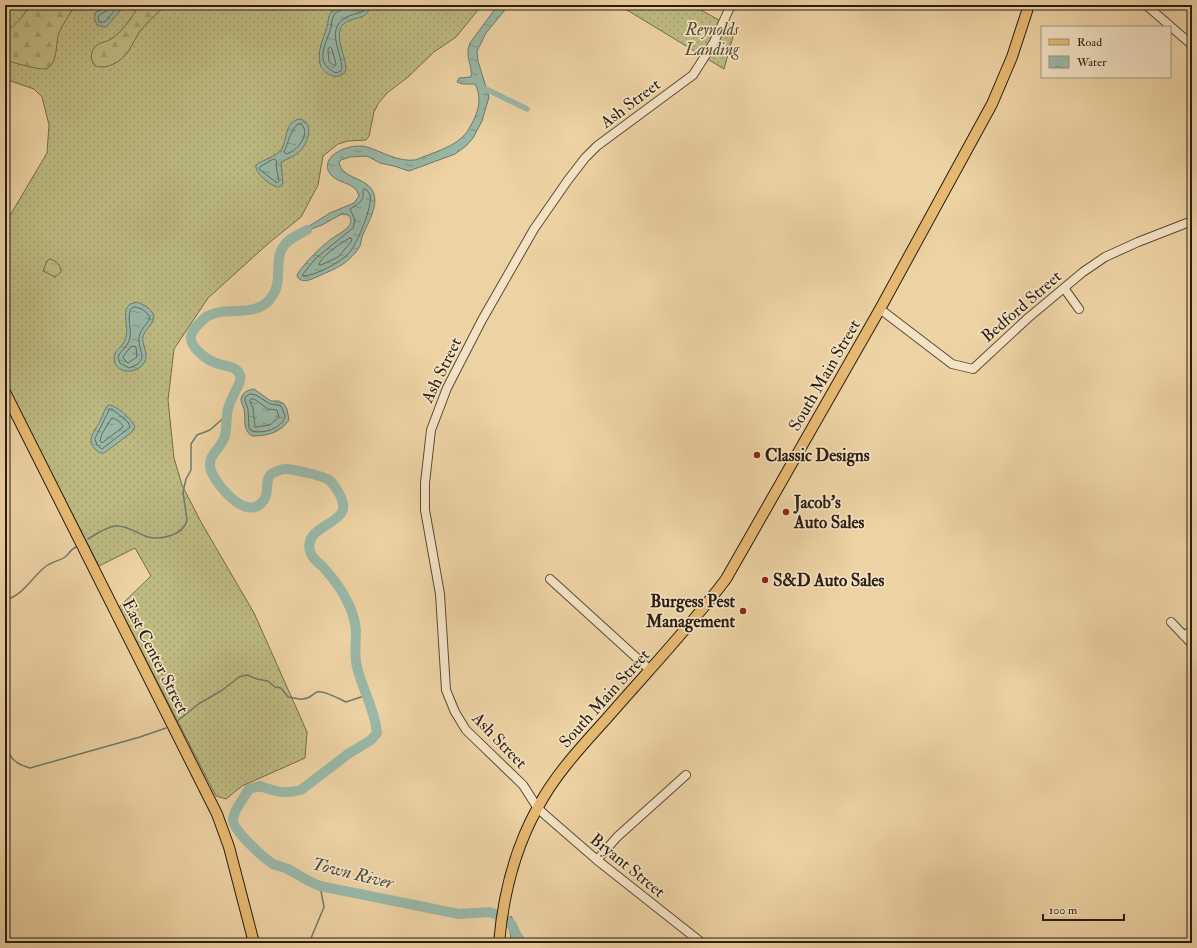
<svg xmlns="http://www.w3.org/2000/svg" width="1197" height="948" viewBox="0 0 1197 948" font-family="'IM FELL Double Pica',serif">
  <defs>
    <pattern id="grass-dots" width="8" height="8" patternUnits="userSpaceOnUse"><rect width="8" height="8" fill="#bdba82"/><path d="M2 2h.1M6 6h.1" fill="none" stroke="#a39f6f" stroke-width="1.8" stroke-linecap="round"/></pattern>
    <pattern id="forest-firs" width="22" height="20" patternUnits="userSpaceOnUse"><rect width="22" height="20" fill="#bdba82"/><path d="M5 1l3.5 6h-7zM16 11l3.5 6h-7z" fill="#a39f6f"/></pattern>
    <pattern id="wetland-marsh" width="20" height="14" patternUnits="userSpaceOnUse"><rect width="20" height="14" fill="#bdba82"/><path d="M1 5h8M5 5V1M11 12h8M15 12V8" fill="none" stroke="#a39f6f"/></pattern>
    <pattern id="water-ripples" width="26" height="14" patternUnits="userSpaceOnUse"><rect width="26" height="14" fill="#99b8a8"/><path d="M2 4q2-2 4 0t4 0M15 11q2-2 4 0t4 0" fill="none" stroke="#7d9587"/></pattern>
  </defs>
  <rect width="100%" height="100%" fill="#edd2a4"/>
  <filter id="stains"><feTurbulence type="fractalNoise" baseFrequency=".005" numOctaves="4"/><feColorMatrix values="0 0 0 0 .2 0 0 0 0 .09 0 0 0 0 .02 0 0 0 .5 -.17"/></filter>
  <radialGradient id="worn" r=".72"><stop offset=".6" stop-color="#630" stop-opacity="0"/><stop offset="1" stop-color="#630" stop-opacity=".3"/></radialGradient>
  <!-- grass -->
  <path fill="url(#grass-dots)" stroke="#746c49" d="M5 5H482L456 37 434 52 408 77 387 93 378 104 374 112 369 136 366 140 348 141 338 144 323 156 318 185 301 217 270 242 208 298 174 349 168 400 174 458 182 485 201 522 254 613 307 732 305 758 242 786 226 799 216 796 119 607 151 576 135 548 99 566 5 382V224L47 153 49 125 42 97 34 89 5 79Z
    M622 5H692L735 29 724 69 622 7Z"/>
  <!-- forest -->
  <path fill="url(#forest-firs)" stroke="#746c49" d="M30 5H74C70 16 61 25 58 36 56 46 57 62 48 68 43 72 12 62 5 60V32C16 25 23 17 30 5Z
    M140 5H167C157 12 148 22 140 31 136 37 133 44 129 50 123 61 107 70 95 66 91 61 90 54 94 48 98 42 105 43 111 39 123 32 132 16 140 5Z"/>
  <!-- wetland -->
  <path fill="url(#wetland-marsh)" stroke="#746c49" d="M50 259C57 261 61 265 61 272L55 277 43 271 47 261Z"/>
  <!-- water -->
  <path fill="url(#water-ripples)" stroke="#6d7a6b" d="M108 5H125L107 26 104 27 97 25 94 18 96 12Z
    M345 5H366L369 9C366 22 344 15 340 30 337 43 346 57 346 70 340 82 323 75 320 64 317 50 323 40 327 27 328 23 328 16 331 12 334 8 340 7 345 5Z
    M498 5H509L486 33 477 51 478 61 489 97 482 121 473 138 466 146 455 154 409 171 394 166 380 163 367 156 350 157 341 160 339 162C342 180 369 177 374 194 378 208 367 224 362 237 361 240 361 243 360 246 357 252 349 260 343 264 336 269 327 272 319 276 312 279 305 283 299 279L297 276 298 273C307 260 319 249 331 239 336 236 346 230 349 226 352 222 351 218 348 215L342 214 338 216 322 225 295 235 330 213 354 203 359 196C356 180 333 185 328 170 326 164 329 159 332 156 340 148 357 144 367 147 383 152 398 162 415 160 432 153 456 147 467 132 476 117 484 101 475 84H462L457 82 459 78 471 77C473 65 464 57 470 43Z
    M300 119C315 123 308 143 300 151 295 156 287 159 281 162L283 184 279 187C272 187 254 173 256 165 262 160 276 157 281 150 288 141 283 122 300 119Z
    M137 302C144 305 153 309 154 318 152 325 145 330 143 336 141 345 150 353 144 363 136 375 114 374 114 358 114 350 123 347 125 340 129 330 124 319 126 309L130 304Z
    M254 389 271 401H279L284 404 287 409 289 420C280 433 267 436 252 436 242 430 246 419 244 409 243 406 241 403 241 399 242 393 247 390 254 389Z
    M108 405C115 404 133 420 135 427L132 432 107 451C103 454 100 454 96 450 84 440 97 429 101 419 104 414 104 409 108 405Z
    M511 916 526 943H512L509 928Z"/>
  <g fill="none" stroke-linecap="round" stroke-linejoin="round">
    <!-- shore -->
    <path stroke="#626a5c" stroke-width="1" d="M110 5 108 10 99 15 98 18 99 22H105L119 5
      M344 5C343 12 337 10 334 15 331 20 332 26 330 31 324 47 315 64 336 73L341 71 342 68C341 52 326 29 345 18 351 14 358 14 364 11V5
      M330 47 332 49 336 64 335 66 329 62 328 50Z
      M298 124H301C312 134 296 152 286 154L284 152C289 142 289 132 298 124Z
      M274 159 277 161 276 165 279 181 277 183 259 169 260 167Z
      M364 189C367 190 369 192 370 195 373 206 357 244 349 253 341 262 315 276 303 276V274L316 258 353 228 355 220 350 209C357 204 365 202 363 191Z
      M350 238 352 239 351 242 338 257 321 265H319C319 258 343 241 350 238Z
      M134 307C140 307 148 312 150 318 147 324 140 330 139 337 137 351 152 360 129 368L120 363 118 357C120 351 127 347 129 341 133 330 126 318 131 309Z
      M132 346 136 347 137 357 128 363 124 359 123 357Z
      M250 394 256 395 270 404 278 405 281 406 285 416C282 429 263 434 252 431L249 428 248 409 245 401V398Z
      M251 399H254L268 409 277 410 279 417 270 425 255 427 253 408 250 401Z
      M110 409H112L128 422 130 427 102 449 97 445 95 439Z
      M112 418C115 418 123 423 123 427L102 443 100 441 102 434Z"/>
    <!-- stream -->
    <path stroke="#6d7a6b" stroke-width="1.5" d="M88 539C97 534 105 527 116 526 128 525 137 534 148 537 162 540 184 535 187 520L183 492 186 479 191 470V444L197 435 210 430 227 415
      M5 600C23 596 32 577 45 567 51 562 59 561 65 557 69 554 71 549 76 547
      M176 722 200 703 221 691 239 677 247 675 257 679 268 681 275 687 281 688 288 697C293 697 297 700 303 699 310 699 311 695 317 692 323 690 340 699 346 702L367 695
      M5 739C9 757 12 763 30 768L140 737 166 728
      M309 943 324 907 320 886"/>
    <!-- canal -->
    <path stroke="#99b8a8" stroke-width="5.5" d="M482 87 527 109"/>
    <!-- river -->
    <path stroke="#99b8a8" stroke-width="10" d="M307 230C298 235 289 238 283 247 272 262 287 287 265 304 249 316 223 306 206 317 202 320 199 324 195 328 193 332 190 334 191 339 192 349 207 360 216 363 225 367 236 365 240 375 241 379 240 382 238 386 234 394 230 401 228 409 226 417 227 427 225 436 221 450 204 456 212 473 219 488 248 523 264 500 270 492 264 481 271 474 275 472 281 469 285 469 293 469 323 476 329 480 334 484 337 490 340 495 342 500 345 506 342 512 336 525 301 530 311 554 313 559 319 563 323 567 332 577 340 587 346 599 351 608 355 620 356 631 356 643 354 654 357 667 362 689 375 709 377 733L371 740 348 754 301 790C284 794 276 792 260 786L249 789C244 798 234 809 233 819 232 830 264 858 273 864 278 866 283 867 288 869 299 875 308 882 320 886L459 914 489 912 503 917 512 925 520 943"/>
    <defs>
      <path id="minor" d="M1146 5 1192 45
        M1064 288 1079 309
        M880 309 952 364 973 369 1028 318 1083 272 1105 257 1138 242 1192 221
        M550 579 650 670
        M1171 622 1192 644
        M1184 636 1192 630
        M597 860 617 837 686 775
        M702 943 597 860 544 814 537 807 523 785 466 730 455 712 446 690 440 594 425 510V483L431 430 447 388 482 320 534 229 568 180 585 158 597 146 693 75 714 42 731 5"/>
      <path id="major" d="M5 392 217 814 229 847 254 943
        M499 943C503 897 515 848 538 807 556 773 583 745 608 717 648 671 690 627 726 579L880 309 992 104 1012 57 1029 5"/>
    </defs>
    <!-- minor casing -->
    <use href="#minor" stroke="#5b4a35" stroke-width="10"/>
    <!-- major casing -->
    <use href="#major" stroke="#2a1d10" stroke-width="12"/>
    <!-- minor -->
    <use href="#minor" stroke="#f3e2c4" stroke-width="8"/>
    <!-- major -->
    <use href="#major" stroke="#e6b972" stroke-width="10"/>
  </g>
  <!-- markers -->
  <g fill="#8f2418" stroke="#f3e2c4" stroke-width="1.5">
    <circle cx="757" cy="455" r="4"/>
    <circle cx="786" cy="512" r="4"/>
    <circle cx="765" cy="580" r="4"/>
    <circle cx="743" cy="611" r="4"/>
  </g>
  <g text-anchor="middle" stroke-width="3.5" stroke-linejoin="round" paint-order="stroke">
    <!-- park labels -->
    <g font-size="17" font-style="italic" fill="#564c32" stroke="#f3e2c4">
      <text x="712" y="35">Reynolds<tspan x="712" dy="20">Landing</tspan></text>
    </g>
    <!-- street labels -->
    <g font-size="17" fill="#2a1d10" stroke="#f3e2c4">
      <text transform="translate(630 103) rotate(-37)" y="6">Ash Street</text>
      <text transform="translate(1021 306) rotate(-41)" y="6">Bedford Street</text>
      <text transform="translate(441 370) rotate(-64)" y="6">Ash Street</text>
      <text transform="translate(824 375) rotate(-60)" y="6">South Main Street</text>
      <text transform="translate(156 656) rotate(63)" y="6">East Center Street</text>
      <text transform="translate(604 698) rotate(-48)" y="6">South Main Street</text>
      <text transform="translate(500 740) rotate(46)" y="6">Ash Street</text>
      <text transform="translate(628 865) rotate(39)" y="6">Bryant Street</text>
    </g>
    <!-- poi labels -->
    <g font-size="17" font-weight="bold" fill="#2a1d10" stroke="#f3e2c4" text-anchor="start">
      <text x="765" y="461">Classic Designs</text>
      <text x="794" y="508">Jacob's<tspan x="794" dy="20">Auto Sales</tspan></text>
      <text x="773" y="586">S&amp;D Auto Sales</text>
      <text x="735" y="607" text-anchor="end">Burgess Pest<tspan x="735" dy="20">Management</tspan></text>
    </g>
    <!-- water labels -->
    <g font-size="18" font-style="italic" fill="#4b4c3e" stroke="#f3e2c4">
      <text transform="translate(353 873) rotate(14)" y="6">Town River</text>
    </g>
  </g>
  <!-- margin -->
  <rect width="1197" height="948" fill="none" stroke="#edd2a4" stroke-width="20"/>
  <rect x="6" y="6" width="1185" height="936" fill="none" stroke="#2a1d10" stroke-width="2"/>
  <rect x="10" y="10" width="1177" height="928" fill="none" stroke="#2a1d10"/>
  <!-- legend -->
  <rect x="1041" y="26" width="130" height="52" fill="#f3e2c4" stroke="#a3937c"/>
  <rect x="1049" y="39" width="20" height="6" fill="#e6b972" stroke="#a3937c"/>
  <text x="1077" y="46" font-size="12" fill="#2a1d10">Road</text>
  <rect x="1049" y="56" width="20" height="12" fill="url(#water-ripples)" stroke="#a3937c"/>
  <text x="1077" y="66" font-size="12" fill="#2a1d10">Water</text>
  <!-- scale -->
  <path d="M1043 914v6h81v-6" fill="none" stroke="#2a1d10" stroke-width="2"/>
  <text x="1049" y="914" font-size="12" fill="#2a1d10" stroke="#f3e2c4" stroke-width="3" paint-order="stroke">100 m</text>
  <rect width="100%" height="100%" filter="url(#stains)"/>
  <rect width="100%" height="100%" fill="url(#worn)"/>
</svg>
